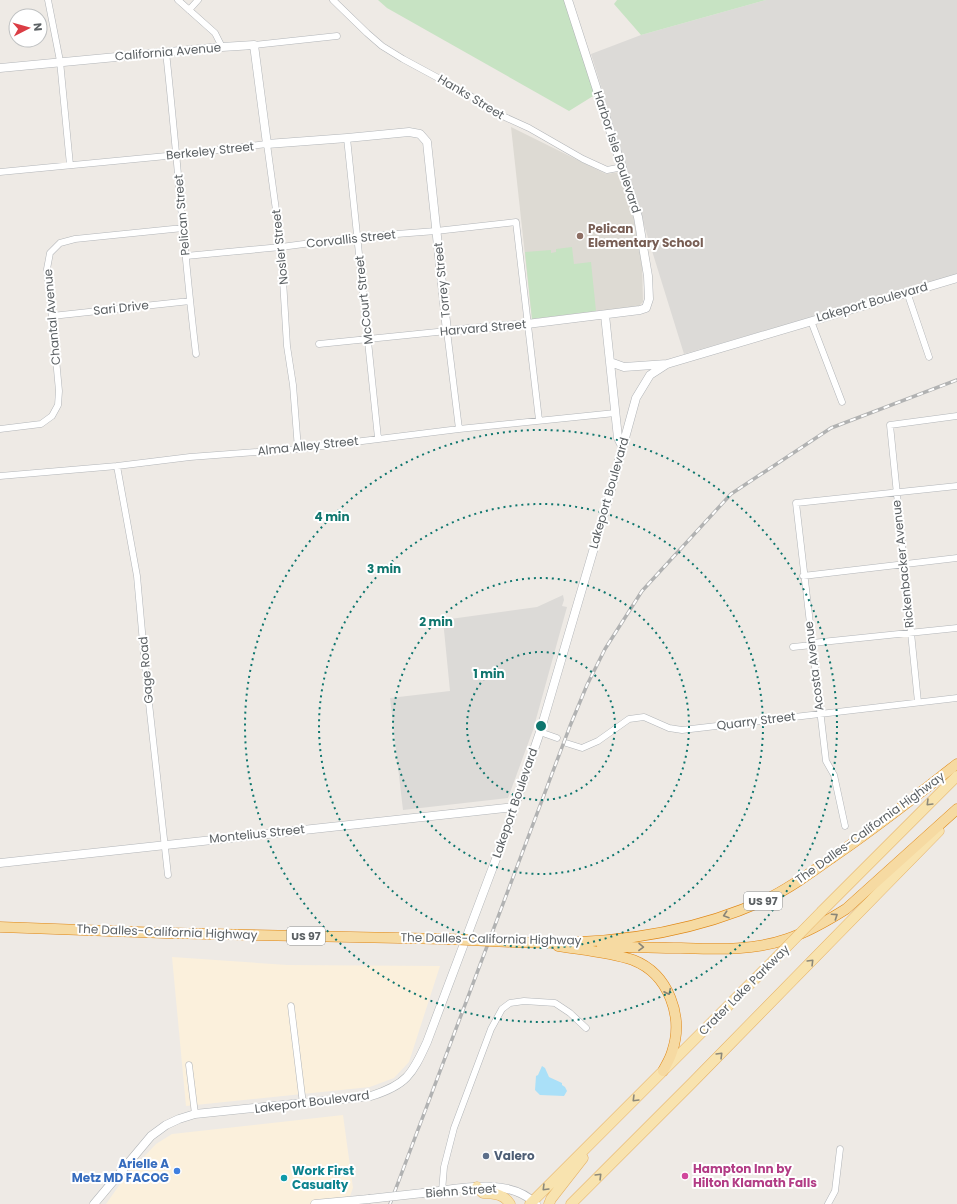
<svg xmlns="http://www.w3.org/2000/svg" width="957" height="1204" viewBox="0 0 957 1204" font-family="Poppins,sans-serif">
  <rect width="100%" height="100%" fill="#eeeae5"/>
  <!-- commercial -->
  <path fill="#fbf0dc" d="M172 957 287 965 440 966 409 1062 394 1078 370 1087 186 1106Z
    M343 1115 353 1188 347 1204H106L125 1177 156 1144 172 1134Z"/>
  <!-- industrial -->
  <path fill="#dcdad7" d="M766 0H957V275L684 354 591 54 641 35Z
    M563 595 564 600 562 606 567 607 533 730 508 798 403 810 390 698 450 691 443 620 537 607Z"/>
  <!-- education -->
  <path fill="#dddad3" d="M511 127 606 174 620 172 634 219 642 266 643 302 639 306 532 319Z"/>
  <!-- green -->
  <path fill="#c7e3c3" d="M378 0H568L598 93 569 111 387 8Z
    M617 0H766L641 35 614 4Z
    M572 247 574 264 591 262 596 311 532 319 525 252 551 250V253L556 252V249Z"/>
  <!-- water -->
  <path fill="#aae0f8" d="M542 1066 545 1068 549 1077 562 1083V1085L565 1087 567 1091 564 1096 540 1095 535 1090 536 1076 538 1075Z"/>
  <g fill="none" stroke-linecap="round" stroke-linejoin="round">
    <defs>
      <path id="minor" d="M48 0 60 61 70 165
        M178 0 215 33 222 47
        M333 0 367 33 382 46 403 59 466 93 496 113 529 128 583 159 607 170 623 167
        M189 10 198 0
        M254 45 337 36
        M166 52C177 152 184 254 196 354
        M347 138 378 438
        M0 172 177 155 267 144 281 247 287 346 293 385 298 449
        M186 256 281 247 357 237 436 231 516 222 539 420
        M907 292 929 357
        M52 316 190 301
        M811 321 842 402
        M319 344 447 331 459 429
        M0 429 41 424 52 416 58 405 59 391 52 316 47 269 50 253 60 243 75 239 183 228
        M117 466 137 576 146 676 168 875
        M0 476 117 466 190 457 298 449 459 429 615 413
        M803 576 957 558
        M812 643 957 628
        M793 647 812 645
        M918 702 890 425 957 416
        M540 732 557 738
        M566 743 582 748 598 741 629 719 644 717 669 728 682 730 957 698
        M845 826 834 775 826 761 796 503 957 486
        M291 1006 303 1104
        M189 1065 195 1114
        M442 1191 444 1167 454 1128 491 1029 502 1009 510 1003 524 1001 555 1003 570 1013 586 1028
        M828 1204 835 1191 840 1149"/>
      <path id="tertiary" d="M0 68 222 47 254 45 267 144 347 138 409 132 420 134 427 142 447 331 527 324 640 310 646 308 649 299 648 276 638 217 568 0
        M605 315 618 438 622 446
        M610 362 624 367 667 364
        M0 863 515 807
        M423 1193C459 1189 508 1176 536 1204
        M94 1204 151 1136 166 1125 179 1119 195 1114 371 1096C406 1085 412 1075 427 1042L505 835 540 732 606 507 636 398 650 375 667 364 957 278
        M315 1204 369 1199"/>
      <path id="primary" d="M822 911 957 776
        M477 1187 483 1193C494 1194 503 1193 510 1204
        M530 1204 763 971
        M549 1204 551 1199 583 1158
        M571 1204 692 1083 939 831"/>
      <path id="trunk" d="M0 927 165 933 447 939
        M512 942C598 946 687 936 767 899 790 888 812 872 833 857 876 828 916 796 957 764
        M558 946C583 950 609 952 633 960 669 974 684 1017 672 1052 670 1059 666 1065 663 1071
        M602 946C628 947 655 948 681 948 716 949 753 951 787 939 808 932 827 921 846 909L957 809"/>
    </defs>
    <!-- minor casing -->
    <use href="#minor" stroke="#b2b5b8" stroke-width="7"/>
    <!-- tertiary casing -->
    <use href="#tertiary" stroke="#b2b5b8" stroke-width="9"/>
    <!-- primary casing -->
    <use href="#primary" stroke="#e6b265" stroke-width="11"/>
    <!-- trunk casing -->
    <use href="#trunk" stroke="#df8613" stroke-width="11"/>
    <!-- minor -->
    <use href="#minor" stroke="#fff" stroke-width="6"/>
    <!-- tertiary -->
    <use href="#tertiary" stroke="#fff" stroke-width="8"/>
    <!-- primary -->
    <use href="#primary" stroke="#f8e3af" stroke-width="10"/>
    <!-- trunk -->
    <use href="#trunk" stroke="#f6daa2" stroke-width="10"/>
    <defs>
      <path id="rail" d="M390 1204 570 726 587 685 605 649 642 591 731 494 831 428 957 380"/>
    </defs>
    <!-- rail casing -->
    <use href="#rail" stroke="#b1b2b2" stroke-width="3.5"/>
    <!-- rail -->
    <use href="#rail" stroke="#fff" stroke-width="2" stroke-dasharray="6" stroke-linecap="butt"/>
    <defs>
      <path id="tertiary-bridge" d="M369 1199 423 1193"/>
      <path id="primary-bridge" d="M763 971 822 911"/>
      <path id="trunk-bridge" d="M447 939 512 942"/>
    </defs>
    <!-- tertiary-bridge casing -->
    <use href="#tertiary-bridge" stroke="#b2b5b8" stroke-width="9" stroke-linecap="butt"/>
    <!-- primary-bridge casing -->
    <use href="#primary-bridge" stroke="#e6b265" stroke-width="11" stroke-linecap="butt"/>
    <!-- trunk-bridge casing -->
    <use href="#trunk-bridge" stroke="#df8613" stroke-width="11" stroke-linecap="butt"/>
    <!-- tertiary-bridge -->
    <use href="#tertiary-bridge" stroke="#fff" stroke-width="8"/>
    <!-- primary-bridge -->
    <use href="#primary-bridge" stroke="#f8e3af" stroke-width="10"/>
    <!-- trunk-bridge -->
    <use href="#trunk-bridge" stroke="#f6daa2" stroke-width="10"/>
  </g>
  <!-- one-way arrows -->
  <defs><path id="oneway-chevron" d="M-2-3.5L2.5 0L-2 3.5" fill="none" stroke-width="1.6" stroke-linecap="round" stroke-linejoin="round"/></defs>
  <g stroke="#8b887a">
    <use href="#oneway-chevron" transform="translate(929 803) rotate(135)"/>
    <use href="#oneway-chevron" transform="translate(811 962) rotate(-45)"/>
    <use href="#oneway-chevron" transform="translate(720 1055) rotate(-45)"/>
    <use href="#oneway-chevron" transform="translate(635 1099) rotate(135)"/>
    <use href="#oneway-chevron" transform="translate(599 1176) rotate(-45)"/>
    <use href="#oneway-chevron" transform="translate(545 1188) rotate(135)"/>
  </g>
  <g stroke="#8a8577">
    <use href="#oneway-chevron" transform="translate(726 915) rotate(162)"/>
    <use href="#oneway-chevron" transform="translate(835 916) rotate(-34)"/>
    <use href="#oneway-chevron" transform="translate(641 947) rotate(1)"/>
    <use href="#oneway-chevron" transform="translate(668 992) rotate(64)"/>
  </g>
  <!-- distance rings -->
  <g fill="none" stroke="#0f766e" stroke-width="2" stroke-dasharray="2 4">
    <circle cx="541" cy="726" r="74"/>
    <circle cx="541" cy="726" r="148"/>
    <circle cx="541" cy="726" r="222"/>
    <circle cx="541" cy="726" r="296"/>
  </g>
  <!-- markers -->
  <circle fill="#8d6e63" stroke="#fff" stroke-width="1.5" cx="580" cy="236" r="4"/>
  <circle fill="#5c6f8a" stroke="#fff" stroke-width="1.5" cx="486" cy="1156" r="4"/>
  <circle fill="#3f7fe0" stroke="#fff" stroke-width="1.5" cx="177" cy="1171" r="4"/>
  <circle fill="#d1479c" stroke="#fff" stroke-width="1.5" cx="685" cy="1176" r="4"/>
  <circle fill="#0f9aa8" stroke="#fff" stroke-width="1.5" cx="284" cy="1178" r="4"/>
  <g text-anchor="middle" stroke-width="4" stroke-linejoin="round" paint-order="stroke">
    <!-- shield labels -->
    <g fill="#fff" stroke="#8d9092" stroke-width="1">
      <rect x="744" y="892" width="38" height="18" rx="3"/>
      <rect x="287" y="927" width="38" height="18" rx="3"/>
    </g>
    <g font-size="11" font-weight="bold" fill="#5c6164">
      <text x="763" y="905">US 97</text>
      <text x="306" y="940">US 97</text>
    </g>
    <!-- street labels -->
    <g font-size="12" fill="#5c6164" stroke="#fff">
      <text transform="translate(168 52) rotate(-5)" y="4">California Avenue</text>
      <text transform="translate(471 97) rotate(31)" y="4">Hanks Street</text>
      <text transform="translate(210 151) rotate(-6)" y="4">Berkeley Street</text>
      <text transform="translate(617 152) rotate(72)" y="4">Harbor Isle Boulevard</text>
      <text transform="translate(182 215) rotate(-95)" y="4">Pelican Street</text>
      <text transform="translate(351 239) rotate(-6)" y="4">Corvallis Street</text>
      <text transform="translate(280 247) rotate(-96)" y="4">Nosler Street</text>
      <text transform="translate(442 280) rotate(-96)" y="4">Torrey Street</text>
      <text transform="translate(364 300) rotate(-96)" y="4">McCourt Street</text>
      <text transform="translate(872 302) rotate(-16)" y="4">Lakeport Boulevard</text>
      <text transform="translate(121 308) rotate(-6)" y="4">Sari Drive</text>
      <text transform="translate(52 317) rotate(-95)" y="4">Chantal Avenue</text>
      <text transform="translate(483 328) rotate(-5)" y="4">Harvard Street</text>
      <text transform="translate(308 446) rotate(-6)" y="4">Alma Alley Street</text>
      <text transform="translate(609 493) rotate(-74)" y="4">Lakeport Boulevard</text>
      <text transform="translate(903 564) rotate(-96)" y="4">Rickenbacker Avenue</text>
      <text transform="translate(814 666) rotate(-97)" y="4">Acosta Avenue</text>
      <text transform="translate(146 670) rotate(-95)" y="4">Gage Road</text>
      <text transform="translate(756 721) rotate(-7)" y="4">Quarry Street</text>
      <text transform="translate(515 803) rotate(-71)" y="4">Lakeport Boulevard</text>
      <text transform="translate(870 828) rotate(-36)" y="4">The Dalles-California Highway</text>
      <text transform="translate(257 834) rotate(-6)" y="4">Montelius Street</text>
      <text transform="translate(167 932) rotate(2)" y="4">The Dalles-California Highway</text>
      <text transform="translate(491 939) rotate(1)" y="4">The Dalles-California Highway</text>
      <text transform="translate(744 990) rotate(-45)" y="4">Crater Lake Parkway</text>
      <text transform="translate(312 1102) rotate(-7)" y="4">Lakeport Boulevard</text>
      <text transform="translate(461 1191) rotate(-4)" y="4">Biehn Street</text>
    </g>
    <!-- education labels -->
    <g font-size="12" font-weight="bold" fill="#785e54" stroke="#fff" text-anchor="start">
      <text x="588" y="233">Pelican<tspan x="588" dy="14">Elementary School</tspan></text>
    </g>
    <!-- service labels -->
    <g font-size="12" font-weight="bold" fill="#4e5e75" stroke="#fff" text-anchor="start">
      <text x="494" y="1160">Valero</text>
    </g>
    <!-- shop labels -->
    <g font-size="12" font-weight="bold" fill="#366cbe" stroke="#fff" text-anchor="end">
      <text x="169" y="1168">Arielle A<tspan x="169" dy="14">Metz MD FACOG</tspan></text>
    </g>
    <!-- hotel labels -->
    <g font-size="12" font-weight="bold" fill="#b23c85" stroke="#fff" text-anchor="start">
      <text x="693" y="1173">Hampton Inn by<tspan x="693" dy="14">Hilton Klamath Falls</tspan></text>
    </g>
    <!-- culture labels -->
    <g font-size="12" font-weight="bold" fill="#0d838f" stroke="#fff" text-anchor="start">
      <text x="292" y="1175">Work First<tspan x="292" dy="14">Casualty</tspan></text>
    </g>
  </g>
  <circle cx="541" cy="726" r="6" fill="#0f766e" stroke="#fff" stroke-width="2"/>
  <g font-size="12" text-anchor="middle" font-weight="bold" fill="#0f766e" stroke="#fff" stroke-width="4" stroke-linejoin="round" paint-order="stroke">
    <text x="332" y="521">4 min</text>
    <text x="384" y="573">3 min</text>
    <text x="436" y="626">2 min</text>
    <text x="489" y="678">1 min</text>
  </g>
  <!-- north arrow -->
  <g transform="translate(28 28) rotate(84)"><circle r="19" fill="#ffffff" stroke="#bec0c1"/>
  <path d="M0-3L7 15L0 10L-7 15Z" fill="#db3d44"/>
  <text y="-6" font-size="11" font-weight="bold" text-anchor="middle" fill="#5c6164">N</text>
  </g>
</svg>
